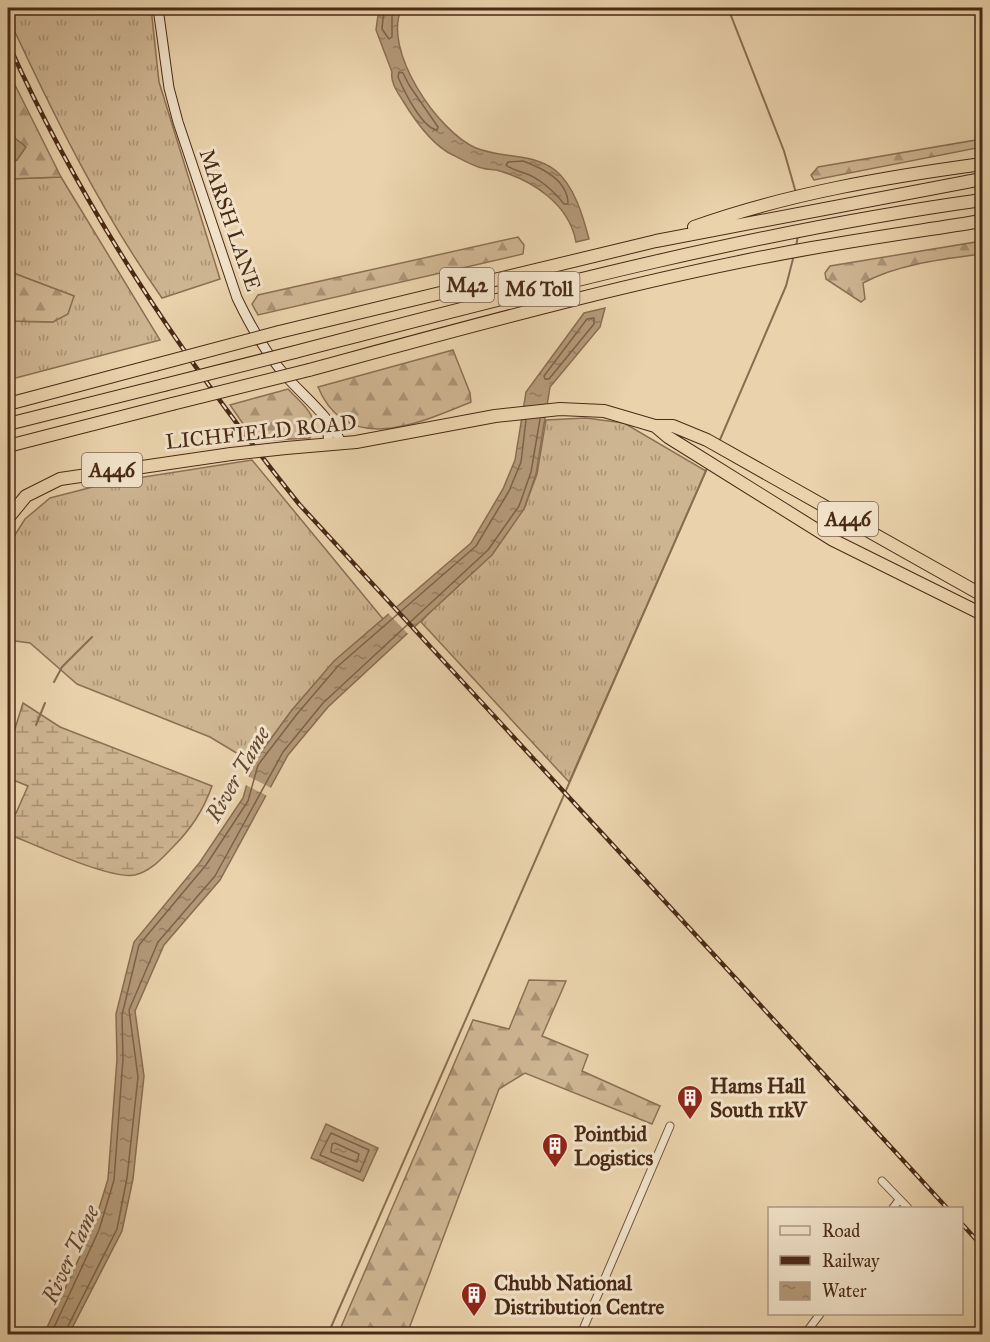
<svg xmlns="http://www.w3.org/2000/svg" width="990" height="1342" viewBox="0 0 990 1342" font-family="'IM FELL Great Primer',serif">
  <defs>
    <pattern id="grass-tufts" width="24" height="20" patternUnits="userSpaceOnUse" patternTransform="scale(1.5)"><rect width="24" height="20" fill="#ceb592"/><path d="M3 7l-1-3M5 7V3M7 7l1-3M15 17l-1-3M17 17v-4M19 17l1-3" fill="none" stroke="#a99376"/></pattern>
    <pattern id="forest-firs" width="22" height="20" patternUnits="userSpaceOnUse" patternTransform="scale(1.5)"><rect width="22" height="20" fill="#ceb592"/><path d="M5 1l3.5 6h-7zM16 11l3.5 6h-7z" fill="#a99376"/></pattern>
    <pattern id="wetland-marsh" width="20" height="14" patternUnits="userSpaceOnUse" patternTransform="scale(1.5)"><rect width="20" height="14" fill="#ceb592"/><path d="M1 5h8M5 5V1M11 12h8M15 12V8" fill="none" stroke="#a99376"/></pattern>
    <pattern id="water-ripples" width="26" height="14" patternUnits="userSpaceOnUse" patternTransform="scale(1.5)"><rect width="26" height="14" fill="#b39979"/><path d="M2 4q2-2 4 0t4 0M15 11q2-2 4 0t4 0" fill="none" stroke="#947d62"/></pattern>
  </defs>
  <rect width="100%" height="100%" fill="#e9d2ac"/>
  <filter id="stains"><feTurbulence type="fractalNoise" baseFrequency=".00333" numOctaves="4"/><feColorMatrix values="0 0 0 0 .2 0 0 0 0 .09 0 0 0 0 .02 0 0 0 .5 -.17"/></filter>
  <radialGradient id="worn" r=".72"><stop offset=".6" stop-color="#630" stop-opacity="0"/><stop offset="1" stop-color="#630" stop-opacity=".3"/></radialGradient>
  <!-- grass -->
  <path fill="url(#grass-tufts)" stroke="#8c7054" stroke-width="1.5" d="M8 8H151L159 82 220 279 162 298C100 210 53 114 8 17Z
    M61 177 160 340 8 380V321L53 322 74 296 8 271V179Z
    M586 418 624 423 706 471 569 782 421 622 439 601 461 583 524 509 537 474 546 420Z
    M252 460 383 619 334 662 292 710 253 763 210 737 77 684 30 643 8 640V546L25 519 50 498 112 482Z"/>
  <!-- forest -->
  <path fill="url(#forest-firs)" stroke="#8c7054" stroke-width="1.5" d="M8 71 61 177 8 179Z
    M982 139V147L814 180 811 175 818 167Z
    M518 237 524 245 523 254 258 315 252 304 258 295Z
    M982 241V254C944 259 897 264 863 283L865 299 861 302 826 279 825 273 830 266Z
    M8 271 74 296 68 314 53 322 8 321Z
    M453 350 470 393 471 402C420 423 347 457 318 387Z
    M288 389C303 405 321 416 310 438L255 441 230 405Z
    M529 980 566 981 542 1036 588 1055 582 1071 660 1106 652 1124 525 1073 499 1089 407 1334H338L473 1020 509 1029Z"/>
  <!-- wetland -->
  <path fill="url(#wetland-marsh)" stroke="#8c7054" stroke-width="1.5" d="M23 703 60 727 212 786C203 811 191 829 172 848 161 859 151 871 135 875 110 880 34 844 8 834V822L16 813 28 786 8 778 12 738Z"/>
  <!-- water -->
  <path fill="url(#water-ripples)" stroke="#896d51" stroke-width="1.5" d="M379 8H402C381 49 438 132 476 148 503 159 530 152 555 170 574 185 583 216 589 239L576 242C569 204 533 181 500 171 494 169 488 170 482 168 473 166 461 159 453 155 433 146 414 119 403 101 398 93 390 82 392 72L376 30Z
    M8 113 15 138 26 147 17 160 8 163Z
    M605 308 600 327 550 387 536 474 524 509 492 555 328 707 288 755 220 880 164 945 135 1011 144 1076 133 1179 122 1231 69 1334H44L93 1228 108 1179 117 1059 116 1014 134 942 200 862 243 798 253 763 292 710 334 661 471 543 503 489 515 460 526 392 584 313Z
    M326 1124 378 1148 363 1181 311 1158Z"/>
  <!-- pier -->
  <path fill="#e9d2ac" d="M395 606 418 630 411 637 387 612Z
    M246 775 273 789 269 797 244 784Z"/>
  <g fill="none" stroke-linecap="round" stroke-linejoin="round">
    <!-- shore -->
    <path stroke="#7e6247" stroke-width="1.5" d="M384 8 382 29 389 39 392 37V15L395 8
      M399 72 403 73 409 85 438 127 437 130C422 128 404 91 398 77Z
      M523 161C542 168 568 180 568 204H564C555 192 538 177 524 173 517 170 512 170 506 165L508 162Z
      M594 318V324L549 379H545L544 376 587 319Z
      M331 1133 369 1150 360 1172 320 1155Z
      M335 1143 359 1154 357 1162 331 1152 332 1144Z
      M51 1334 99 1230 114 1180 123 1059 122 1015 139 945 206 865 248 801 258 765 297 714 338 666 476 546 509 491 521 462 526 420
      M64 1334 117 1229 127 1178 138 1077 129 1010 158 942 215 876 283 752 323 703 488 550 519 506 531 472 540 419"/>
    <!-- stream -->
    <path stroke="#896d51" stroke-width="2" d="M728 8 784 151 796 193
      M796 247 798 235
      M719 442 786 286 794 255
      M54 682 62 667 92 637
      M36 725 45 703
      M328 1334 708 466"/>
    <defs>
      <path id="street" d="M882 1181 908 1208
        M893 1208 899 1200
        M581 1334 670 1126
        M805 1334 820 1314"/>
      <path id="secondary" d="M158 8 169 88 178 122 237 298C250 325 265 352 284 374 303 396 330 416 341 443
        M326 419 329 443"/>
      <path id="highway" d="M694 227C786 194 886 177 982 164
        M279 332 656 241 982 179
        M295 352C522 293 750 232 982 200
        M309 370C475 325 643 278 812 248 869 238 926 230 982 221
        M8 404 155 365
        M8 424 164 385
        M655 426 668 437 833 540 982 614
        M8 446 172 404
        M286 448 356 442 495 416 560 409 604 411 655 426H673L707 440 982 595
        M8 518 26 496 60 479 231 454"/>
    </defs>
    <!-- street casing -->
    <use href="#street" stroke="#72543b" stroke-width="9"/>
    <!-- secondary casing -->
    <use href="#secondary" stroke="#4a2a15" stroke-width="11"/>
    <!-- highway casing -->
    <use href="#highway" stroke="#4a2a15" stroke-width="14"/>
    <!-- street -->
    <use href="#street" stroke="#f1e2c9" stroke-width="7"/>
    <!-- secondary -->
    <use href="#secondary" stroke="#f1e2c9" stroke-width="9"/>
    <!-- highway -->
    <use href="#highway" stroke="#e9d2ac" stroke-width="12"/>
    <defs>
      <path id="rail" d="M8 43C83 210 185 361 299 504L947 1208
        M962 1224 982 1246"/>
    </defs>
    <!-- rail casing -->
    <use href="#rail" stroke="#4a2a15" stroke-width="4.5"/>
    <!-- rail -->
    <use href="#rail" stroke="#f1e2c9" stroke-width="2" stroke-dasharray="7" stroke-linecap="butt"/>
    <defs>
      <path id="highway-bridge" d="M155 365 279 332
        M164 385 295 352
        M172 404 309 370
        M231 454 286 448"/>
    </defs>
    <!-- highway-bridge casing -->
    <use href="#highway-bridge" stroke="#4a2a15" stroke-width="14" stroke-linecap="butt"/>
    <!-- highway-bridge -->
    <use href="#highway-bridge" stroke="#e9d2ac" stroke-width="12"/>
  </g>
  <!-- icons -->
  <defs>
    <symbol id="building-pin" viewBox="-11 -11 22 30"><path d="M0 17L-7.5 6A9.5 9.5 0 1 1 7.5 6Z" fill="#8f2418" stroke="#f1e2c9"/><path d="M-4-6H4V6H1V3H-1V6H-4ZM-2.5-4.3h1.7v1.8h-1.7ZM.8-4.3h1.7v1.8H.8ZM-2.5-1h1.7V.8h-1.7ZM.8-1h1.7V.8H.8Z" fill="#fff"/></symbol>
  </defs>
  <g fill-rule="evenodd">
    <use href="#building-pin" x="675" y="1083" width="30" height="40"/>
    <use href="#building-pin" x="540" y="1131" width="30" height="40"/>
    <use href="#building-pin" x="459" y="1280" width="30" height="40"/>
  </g>
  <g text-anchor="middle" stroke-width="6" stroke-linejoin="round" paint-order="stroke">
    <!-- shield labels -->
    <g fill="#f1e2c9" stroke="#7c614b" stroke-width="1.5">
      <rect x="440" y="268" width="54" height="34" rx="4.5"/>
      <rect x="498.5" y="272" width="81" height="34" rx="4.5"/>
      <rect x="82" y="453" width="60" height="34" rx="4.5"/>
      <rect x="818" y="502" width="60" height="34" rx="4.5"/>
    </g>
    <g font-size="20" font-weight="bold" fill="#4a2a15">
      <text x="467" y="292">M42</text>
      <text x="539" y="296">M6 Toll</text>
      <text x="112" y="477">A446</text>
      <text x="848" y="526">A446</text>
    </g>
    <!-- street labels -->
    <g font-size="21" fill="#4a2a15" stroke="#f1e2c9">
      <text transform="translate(230 220) rotate(71)" y="7">MARSH LANE</text>
      <text transform="translate(261 432) rotate(-6)" y="7">LICHFIELD ROAD</text>
    </g>
    <!-- poi labels -->
    <g font-size="21" font-weight="bold" fill="#4a2a15" stroke="#f1e2c9" text-anchor="start">
      <text x="710" y="1093">Hams Hall<tspan x="710" dy="24">South 11kV</tspan></text>
      <text x="574" y="1141">Pointbid<tspan x="574" dy="24">Logistics</tspan></text>
      <text x="494" y="1290">Chubb National<tspan x="494" dy="24">Distribution Centre</tspan></text>
    </g>
    <!-- water labels -->
    <g font-size="22" font-style="italic" fill="#64462e" stroke="#f1e2c9">
      <text transform="translate(237 774) rotate(-60)" y="8">River Tame</text>
      <text transform="translate(70 1254) rotate(-65)" y="8">River Tame</text>
    </g>
  </g>
  <!-- margin -->
  <rect width="990" height="1342" fill="none" stroke="#e9d2ac" stroke-width="30"/>
  <rect x="9" y="9" width="972" height="1324" fill="none" stroke="#4a2a15" stroke-width="3"/>
  <rect x="15" y="15" width="960" height="1312" fill="none" stroke="#4a2a15" stroke-width="1.5"/>
  <!-- legend -->
  <rect x="768" y="1207" width="195" height="108" fill="#f1e2c9" stroke="#ae9881" stroke-width="1.5"/>
  <rect x="780" y="1226" width="30" height="9" fill="#f1e2c9" stroke="#ae9881" stroke-width="1.5"/>
  <text x="822" y="1237" font-size="18" fill="#4a2a15">Road</text>
  <rect x="780" y="1256" width="30" height="9" fill="#4a2a15" stroke="#ae9881" stroke-width="1.5"/>
  <text x="822" y="1267" font-size="18" fill="#4a2a15">Railway</text>
  <rect x="780" y="1282" width="30" height="18" fill="url(#water-ripples)" stroke="#ae9881" stroke-width="1.5"/>
  <text x="822" y="1297" font-size="18" fill="#4a2a15">Water</text>
  <rect width="100%" height="100%" filter="url(#stains)"/>
  <rect width="100%" height="100%" fill="url(#worn)"/>
</svg>
